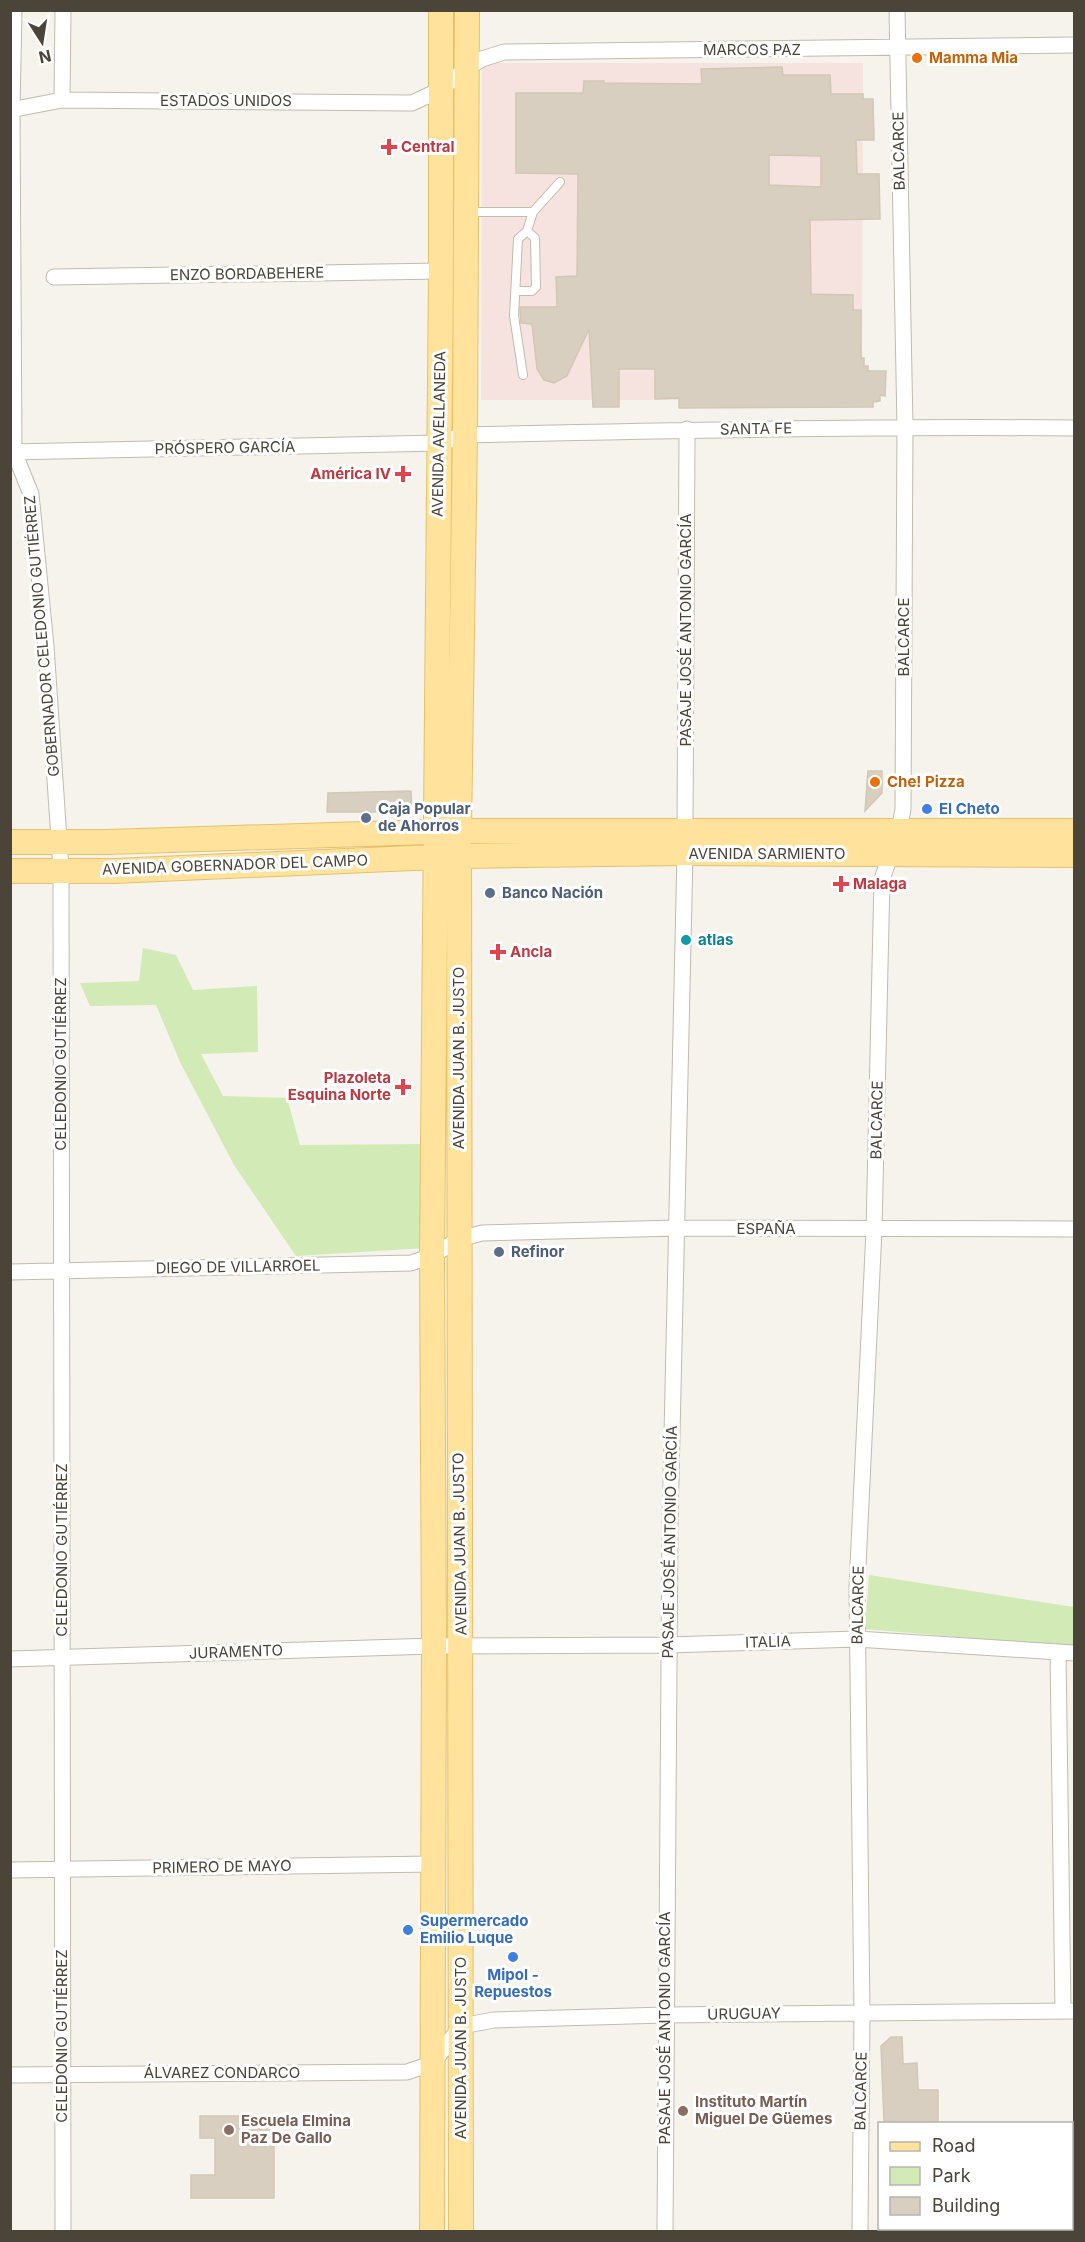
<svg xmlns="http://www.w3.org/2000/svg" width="1085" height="2242" viewBox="0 0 1085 2242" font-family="Inter,sans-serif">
  <rect width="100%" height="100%" fill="#f6f3ec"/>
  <!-- medical -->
  <path fill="#f6e3e0" d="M482 63H863L862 400H481Z"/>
  <!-- green -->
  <path fill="#d2eab5" d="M143 948 176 955 193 990 257 986 258 1052 201 1054 223 1096 287 1098 300 1145 425 1144V1248L296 1256 234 1165 180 1062 156 1005 90 1006 80 983 139 981Z
    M869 1575 1074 1607V1647L865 1629Z"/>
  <!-- building -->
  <path fill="#d8cfc1" stroke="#d3c7b4" stroke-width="1.5" fill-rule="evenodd" d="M782 67 783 75H830L831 94H863V99H873L874 140H856L857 174H879L880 219 810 220 811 294 853 295V310H861V358H864V366H868V371H886L885 396 880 395V401L873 402V407L679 408V398L655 399V369H619V407H593L589 329 567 376 554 383 544 380 537 369 532 324 521 323 520 307H557L556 277 577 276 578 174 516 173V93H583L584 81H604V83L702 84 701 69ZM769 155 821 156V187L769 185Z
    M868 771H882V793L865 811Z
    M411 791 412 812H327L328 793Z
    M891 2037H902L903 2064 917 2063 918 2090H938V2124L884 2121 881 2046Z
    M200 2116H249V2125H274V2198H191V2175H215V2138H200Z"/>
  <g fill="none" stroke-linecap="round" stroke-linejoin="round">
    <defs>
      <path id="lane" d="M468 212H533L560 182
        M517 291H532L536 287 535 238 527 231
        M523 375 514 316 518 239 527 231 533 212"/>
      <path id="street" d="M14 10 12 110 14 452 31 494 46 646 61 869 63 2232
        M62 100 63 10
        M10 110 62 100 412 103 440 90 467 68 482 59 504 52 1074 45
        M54 277 441 271
        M10 452 439 443 465 435C669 430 871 426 1074 428
        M685 831 687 429
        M10 1272 411 1263 432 1256 459 1239 482 1233 678 1228 1074 1229
        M1058 1652 1063 2011
        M10 1659 434 1646 668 1645 857 1639 1074 1653
        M10 1870 434 1864
        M10 2075 407 2072 433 2063 461 2026 494 2020 665 2015 1074 2011
        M665 2232 670 1524 685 853
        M860 2232 862 2013 857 1587 874 1230 882 879 899 831 903 809 905 427 897 10"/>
      <path id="primary" d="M10 842H107L459 831H1074
        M10 871H114L459 856 685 853 1074 855
        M432 2232 434 1646 432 1256 441 271V10
        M461 2232 459 831 465 435 467 10"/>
    </defs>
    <!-- lane casing -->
    <use href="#lane" stroke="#c2bbae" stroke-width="10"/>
    <!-- street casing -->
    <use href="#street" stroke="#c2bbae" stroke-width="17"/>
    <!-- primary casing -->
    <use href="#primary" stroke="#e6c16a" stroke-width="26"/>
    <!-- lane -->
    <use href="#lane" stroke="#fff" stroke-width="8"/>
    <!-- street -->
    <use href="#street" stroke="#fff" stroke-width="15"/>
    <!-- primary -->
    <use href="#primary" stroke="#ffe39c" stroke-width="24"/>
  </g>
  <!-- markers -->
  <g fill="#e8710a" stroke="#fff" stroke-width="2">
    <circle cx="917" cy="58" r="6"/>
    <circle cx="875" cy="782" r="6"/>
  </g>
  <g fill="#e0444e" stroke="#fff" stroke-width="2">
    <path d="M386 138h6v6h6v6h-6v6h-6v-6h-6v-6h6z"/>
    <path d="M400 465h6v6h6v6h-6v6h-6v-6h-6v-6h6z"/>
    <path d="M838 875h6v6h6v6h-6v6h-6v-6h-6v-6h6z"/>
    <path d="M495 943h6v6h6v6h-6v6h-6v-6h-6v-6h6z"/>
    <path d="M400 1078h6v6h6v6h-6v6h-6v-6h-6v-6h6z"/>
  </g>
  <g fill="#3f7fe0" stroke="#fff" stroke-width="2">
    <circle cx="927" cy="809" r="6"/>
    <circle cx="408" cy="1930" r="6"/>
    <circle cx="513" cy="1957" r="6"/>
  </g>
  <g fill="#5c6f8a" stroke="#fff" stroke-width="2">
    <circle cx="366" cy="818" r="6"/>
    <circle cx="490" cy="893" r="6"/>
    <circle cx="499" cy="1252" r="6"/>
  </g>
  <circle fill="#0f9aa8" stroke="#fff" stroke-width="2" cx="686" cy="940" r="6"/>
  <g fill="#8d6e63" stroke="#fff" stroke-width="2">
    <circle cx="683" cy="2111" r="6"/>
    <circle cx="229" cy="2130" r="6"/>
  </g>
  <g text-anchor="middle" stroke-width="6" stroke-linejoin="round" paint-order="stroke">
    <!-- street labels -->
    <g font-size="15" fill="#4b4439" stroke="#fff">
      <text x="752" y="55">MARCOS PAZ</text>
      <text x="226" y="106">ESTADOS UNIDOS</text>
      <text transform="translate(899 151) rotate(-91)" y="5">BALCARCE</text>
      <text transform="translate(247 274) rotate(-1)" y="5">ENZO BORDABEHERE</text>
      <text transform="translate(756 429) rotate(-1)" y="5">SANTA FE</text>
      <text transform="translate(439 434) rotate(-89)" y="5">AVENIDA AVELLANEDA</text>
      <text transform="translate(225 448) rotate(-1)" y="5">PRÓSPERO GARCÍA</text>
      <text transform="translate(686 630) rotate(-90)" y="5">PASAJE JOSÉ ANTONIO GARCÍA</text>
      <text transform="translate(42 636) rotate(-95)" y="5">GOBERNADOR CELEDONIO GUTIÉRREZ</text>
      <text transform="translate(904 637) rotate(-90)" y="5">BALCARCE</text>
      <text x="767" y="859">AVENIDA SARMIENTO</text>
      <text transform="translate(235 865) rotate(-2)" y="5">AVENIDA GOBERNADOR DEL CAMPO</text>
      <text transform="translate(459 1058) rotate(-90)" y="5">AVENIDA JUAN B. JUSTO</text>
      <text transform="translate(61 1064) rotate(-90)" y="5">CELEDONIO GUTIÉRREZ</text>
      <text transform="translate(877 1120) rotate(-89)" y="5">BALCARCE</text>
      <text x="766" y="1234">ESPAÑA</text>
      <text transform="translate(238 1267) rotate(-1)" y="5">DIEGO DE VILLARROEL</text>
      <text transform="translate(670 1542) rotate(-89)" y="5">PASAJE JOSÉ ANTONIO GARCÍA</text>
      <text transform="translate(460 1544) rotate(-91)" y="5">AVENIDA JUAN B. JUSTO</text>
      <text transform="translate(62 1550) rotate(-90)" y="5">CELEDONIO GUTIÉRREZ</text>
      <text transform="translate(858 1605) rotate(-89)" y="5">BALCARCE</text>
      <text transform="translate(768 1642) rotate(-2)" y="5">ITALIA</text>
      <text transform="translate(236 1652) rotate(-2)" y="5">JURAMENTO</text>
      <text transform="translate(222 1867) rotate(-1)" y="5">PRIMERO DE MAYO</text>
      <text transform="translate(744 2014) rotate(-1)" y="5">URUGUAY</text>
      <text transform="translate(665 2028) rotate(-90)" y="5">PASAJE JOSÉ ANTONIO GARCÍA</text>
      <text transform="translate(62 2036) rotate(-90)" y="5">CELEDONIO GUTIÉRREZ</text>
      <text transform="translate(461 2048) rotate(-90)" y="5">AVENIDA JUAN B. JUSTO</text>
      <text x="222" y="2078">ÁLVAREZ CONDARCO</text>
      <text transform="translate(861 2091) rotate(-89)" y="5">BALCARCE</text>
    </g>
    <!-- food labels -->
    <g font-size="15" font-weight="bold" fill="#c56008" stroke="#fff" text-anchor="start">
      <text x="929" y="63">Mamma Mia</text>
      <text x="887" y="787">Che! Pizza</text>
    </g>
    <!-- health labels -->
    <g font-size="15" font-weight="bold" fill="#be3a42" stroke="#fff" text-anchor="start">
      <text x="401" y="152">Central</text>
      <text x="391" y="479" text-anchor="end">América IV</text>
      <text x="853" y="889">Malaga</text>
      <text x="510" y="957">Ancla</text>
      <text x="391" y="1083" text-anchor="end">Plazoleta<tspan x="391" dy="17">Esquina Norte</tspan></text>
    </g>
    <!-- service labels -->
    <g font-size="15" font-weight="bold" fill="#4e5e75" stroke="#fff" text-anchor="start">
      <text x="378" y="814">Caja Popular<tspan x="378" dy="17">de Ahorros</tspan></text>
      <text x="502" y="898">Banco Nación</text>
      <text x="511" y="1257">Refinor</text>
    </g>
    <!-- shop labels -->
    <g font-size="15" font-weight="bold" fill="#366cbe" stroke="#fff" text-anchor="start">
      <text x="939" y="814">El Cheto</text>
      <text x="420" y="1926">Supermercado<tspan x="420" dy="17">Emilio Luque</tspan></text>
      <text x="513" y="1980" text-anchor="middle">Mipol -<tspan x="513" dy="17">Repuestos</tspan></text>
    </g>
    <!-- culture labels -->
    <g font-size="15" font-weight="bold" fill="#0d838f" stroke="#fff" text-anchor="start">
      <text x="698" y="945">atlas</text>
    </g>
    <!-- education labels -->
    <g font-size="15" font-weight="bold" fill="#785e54" stroke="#fff" text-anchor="start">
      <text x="695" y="2107">Instituto Martín<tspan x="695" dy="17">Miguel De Güemes</tspan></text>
      <text x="241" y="2126">Escuela Elmina<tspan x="241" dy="17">Paz De Gallo</tspan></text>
    </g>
  </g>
  <!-- border -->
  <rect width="1085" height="2242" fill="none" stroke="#4b4439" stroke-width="24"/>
  <!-- legend -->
  <rect x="878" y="2122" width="195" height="108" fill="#ffffff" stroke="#b7b4b0" stroke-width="1.5"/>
  <rect x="890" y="2142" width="30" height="9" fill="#ffe39c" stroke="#b7b4b0" stroke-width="1.5"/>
  <text x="932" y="2152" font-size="18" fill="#4b4439">Road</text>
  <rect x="890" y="2167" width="30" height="18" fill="#d2eab5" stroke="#b7b4b0" stroke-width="1.5"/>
  <text x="932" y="2182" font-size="18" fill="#4b4439">Park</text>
  <rect x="890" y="2197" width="30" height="18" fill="#d8cfc1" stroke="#b7b4b0" stroke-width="1.5"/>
  <text x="932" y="2212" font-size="18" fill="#4b4439">Building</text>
  <!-- north arrow -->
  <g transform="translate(42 42) rotate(168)" stroke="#ffffff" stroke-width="4.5" paint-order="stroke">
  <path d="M0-4.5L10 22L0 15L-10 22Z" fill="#4b4439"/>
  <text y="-9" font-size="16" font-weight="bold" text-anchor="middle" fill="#4b4439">N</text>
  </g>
</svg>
